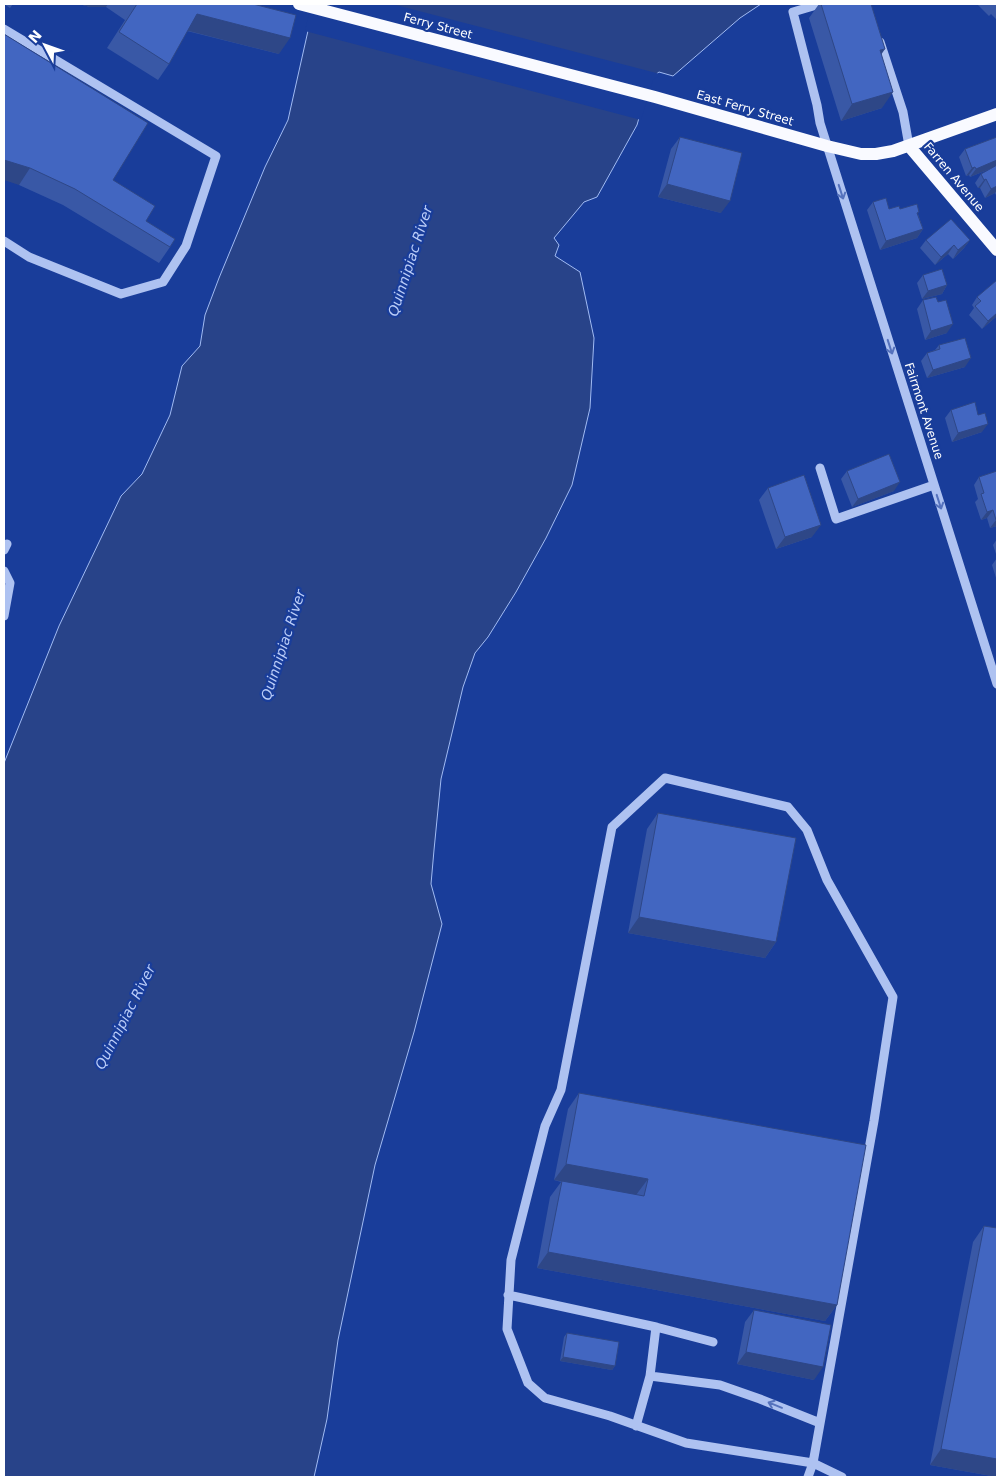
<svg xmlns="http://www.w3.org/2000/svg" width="1001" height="1481" viewBox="0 0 1001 1481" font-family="'DejaVu Sans',sans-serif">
  <rect width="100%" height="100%" fill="#193d9a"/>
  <!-- water -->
  <path fill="#284389" stroke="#a1bbf3" d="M314 4H761L740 18 673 76 659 72 650 79 637 125 597 197 584 202 554 238 559 245 555 256 580 272 594 338 590 408 572 485 546 538 516 592 488 637 475 653 463 687 441 779 434 850 431 884 442 924 414 1032 375 1165 338 1340 327 1419 314 1477H4V763L59 626 121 496 142 474 170 415 182 366 200 346 205 315 219 278 265 167 288 120Z"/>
  <!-- pier -->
  <path fill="#193d9a" d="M311 4H392L660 74V75L653 80 641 120 305 31Z"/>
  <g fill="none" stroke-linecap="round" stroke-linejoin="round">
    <!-- minor -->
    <path stroke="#aec2f1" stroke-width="9" d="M820 4 793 12 817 105 820 123 997 684
      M4 29 216 156 186 246 163 282 121 294 29 257 4 241
      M880 42 903 112 909 146
      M820 468 836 519 934 485
      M4 550 7 544
      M4 571 10 583 4 616
      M508 1295 656 1327 650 1376 636 1426
      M656 1327 713 1342
      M650 1376 720 1385 760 1399 820 1423
      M808 1477 813 1463 874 1121 893 997 827 880 807 830 788 807 665 778 612 827 561 1090 545 1126 511 1260 507 1329 528 1383 545 1398 610 1416 686 1443 813 1463 842 1477"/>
    <!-- major -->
    <path stroke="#f9faff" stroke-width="12" d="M299 4 655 97 827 146 861 154H876L893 151 997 114
      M909 146 997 250"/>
  </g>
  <!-- wall -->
  <path fill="#3958a6" d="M4 4H13L10 8Z
    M79 4H253L279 54 187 31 169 64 158 80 107 48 125 20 106 7H90Z
    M819 4H871L882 108 841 121 809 18Z
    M977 4H997V20L991 14 989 16Z
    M4 34 113 180 146 221 170 247 159 263 63 205 19 185Z
    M680 137 721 213 658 197 671 149Z
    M997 137V197L995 193 985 198 980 188H978L975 183 981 174 995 167 970 177 969 175 966 176 959 157 965 149Z
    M873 202 889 209H900L918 214 923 229 917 238 880 250 867 210Z
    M926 240H970L964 248 953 259 948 254 935 265 920 248Z
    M923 275 947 285 942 294 922 299 917 283Z
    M977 297 997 316 982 329 969 315 974 308 972 305Z
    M923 300 947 333 925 340 917 309Z
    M939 345 965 367 927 378 921 361 927 353 935 350Z
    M951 410 982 432 952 442 945 418Z
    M847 471 894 491 852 507 841 479Z
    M997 471V526L990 528 987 518 981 520 975 502 978 499 974 485 979 477Z
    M768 488 812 537 776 549 759 500Z
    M997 539V557L993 545Z
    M997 558V581L992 565Z
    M658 813 776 942 765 958 628 933 647 829Z
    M579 1093 837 1305 825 1321 537 1268 550 1197 561 1182 554 1180 568 1109Z
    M984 1226 997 1477 930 1465 973 1242Z
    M754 1310 814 1380 737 1364 745 1322Z
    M567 1333 615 1366 612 1370 560 1361 564 1337Z"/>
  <!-- shaded-wall -->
  <path fill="#2e4787" d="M79 4H108L106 7H90Z
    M197 14 290 38 279 54 185 30Z
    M885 49 874 65 880 50Z
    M893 92 882 108 841 121 852 104Z
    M4 160 30 168 19 185 4 180Z
    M997 160V166L970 177 976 169Z
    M975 167 969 175 966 176 972 168Z
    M986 179 980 188H978L984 180Z
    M667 184 730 201 721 213 658 197Z
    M997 186V190L995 193 985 198 991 189Z
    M923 229 917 238 880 250 886 241Z
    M970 240 964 248 953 259 958 250Z
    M954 245 948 254 935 265 941 257Z
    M947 285 942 294 922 299 928 291Z
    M997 313V316L982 329 988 321Z
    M953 324 947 333 925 340 931 331Z
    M971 358 965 367 927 378 933 370Z
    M988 424 982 432 952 442 958 433Z
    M900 482 894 491 852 507 858 499Z
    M993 510 987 518 981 520 987 512Z
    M997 519V526L990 528 996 520Z
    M821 525 812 537 776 549 785 537Z
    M639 917 776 942 765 958 628 933Z
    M566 1164 648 1179 636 1195 554 1180Z
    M548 1252 837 1305 825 1321 537 1268Z
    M746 1352 823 1367 814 1380 737 1364Z
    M563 1357 615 1366 612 1370 560 1361Z
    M941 1449 997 1459V1477L930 1465Z"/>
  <!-- building -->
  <path fill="#4266c1" stroke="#2e4787" d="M137 4H253L296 15 290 38 197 14 169 64 119 32Z
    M821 4H871L885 49 880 50 893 92 852 104Z
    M4 34 148 123 113 180 155 206 146 221 175 239 170 247 75 189 30 168 4 160Z
    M680 137 742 153 730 201 667 184Z
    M997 137V160L976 169 975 167 972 168 965 149Z
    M997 165V186L991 189 986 179 984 180 981 174Z
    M886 198 889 209 899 206 900 209 917 204 919 212 917 213 923 229 886 241 873 202Z
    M951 219 970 240 958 250 954 245 941 257 926 240Z
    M942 269 947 285 928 291 923 275Z
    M997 280V313L988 321 975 306 981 301 977 297Z
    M936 297 938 302 946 300 953 324 931 331 923 300Z
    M965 338 971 358 933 370 927 353 940 349 939 345Z
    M975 402 978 415 985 413 988 424 958 433 951 410Z
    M889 454 900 482 858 499 847 471Z
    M997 471V519L996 520 993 510 987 512 981 494 984 493 979 477Z
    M804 475 821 525 785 537 768 488Z
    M658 813 796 838 776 942 639 917Z
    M579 1093 866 1145 837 1305 548 1252 562 1181 644 1196 648 1179 566 1164Z
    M984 1226 997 1228V1459L941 1449Z
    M754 1310 831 1325 823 1367 746 1352Z
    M567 1333 619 1342 615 1366 563 1357Z"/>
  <!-- one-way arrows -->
  <defs><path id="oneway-shaft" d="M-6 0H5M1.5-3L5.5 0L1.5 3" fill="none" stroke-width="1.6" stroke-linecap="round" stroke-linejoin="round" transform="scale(1.25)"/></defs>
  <g stroke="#5572bd">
    <use href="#oneway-shaft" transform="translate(841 192) rotate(72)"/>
    <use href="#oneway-shaft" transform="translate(890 347) rotate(72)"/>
    <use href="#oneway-shaft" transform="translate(939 502) rotate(72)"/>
    <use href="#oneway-shaft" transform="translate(775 1405) rotate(-158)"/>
  </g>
  <g text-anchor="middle" stroke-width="4.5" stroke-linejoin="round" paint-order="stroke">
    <!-- street labels -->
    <g font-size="12" fill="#fff" stroke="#193d9a">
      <text transform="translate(438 26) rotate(15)" y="4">Ferry Street</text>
      <text transform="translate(745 108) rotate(16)" y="4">East Ferry Street</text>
      <text transform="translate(954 177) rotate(50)" y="4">Farren Avenue</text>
      <text transform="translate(924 411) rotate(72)" y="4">Fairmont Avenue</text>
    </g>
    <!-- water labels -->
    <g font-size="14" font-style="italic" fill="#bbcdf8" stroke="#193d9a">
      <text transform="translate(410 261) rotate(-72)" y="5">Quinnipiac River</text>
      <text transform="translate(283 645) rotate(-72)" y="5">Quinnipiac River</text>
      <text transform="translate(125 1017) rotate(-63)" y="5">Quinnipiac River</text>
    </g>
  </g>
  <!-- border -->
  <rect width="1001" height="1481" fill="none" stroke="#ffffff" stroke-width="10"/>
  <!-- north arrow -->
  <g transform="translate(45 45) rotate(311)" stroke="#193d9a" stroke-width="4" paint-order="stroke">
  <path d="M0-4L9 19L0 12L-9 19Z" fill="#ffffff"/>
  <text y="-8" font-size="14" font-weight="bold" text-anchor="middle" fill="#ffffff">N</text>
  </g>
</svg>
